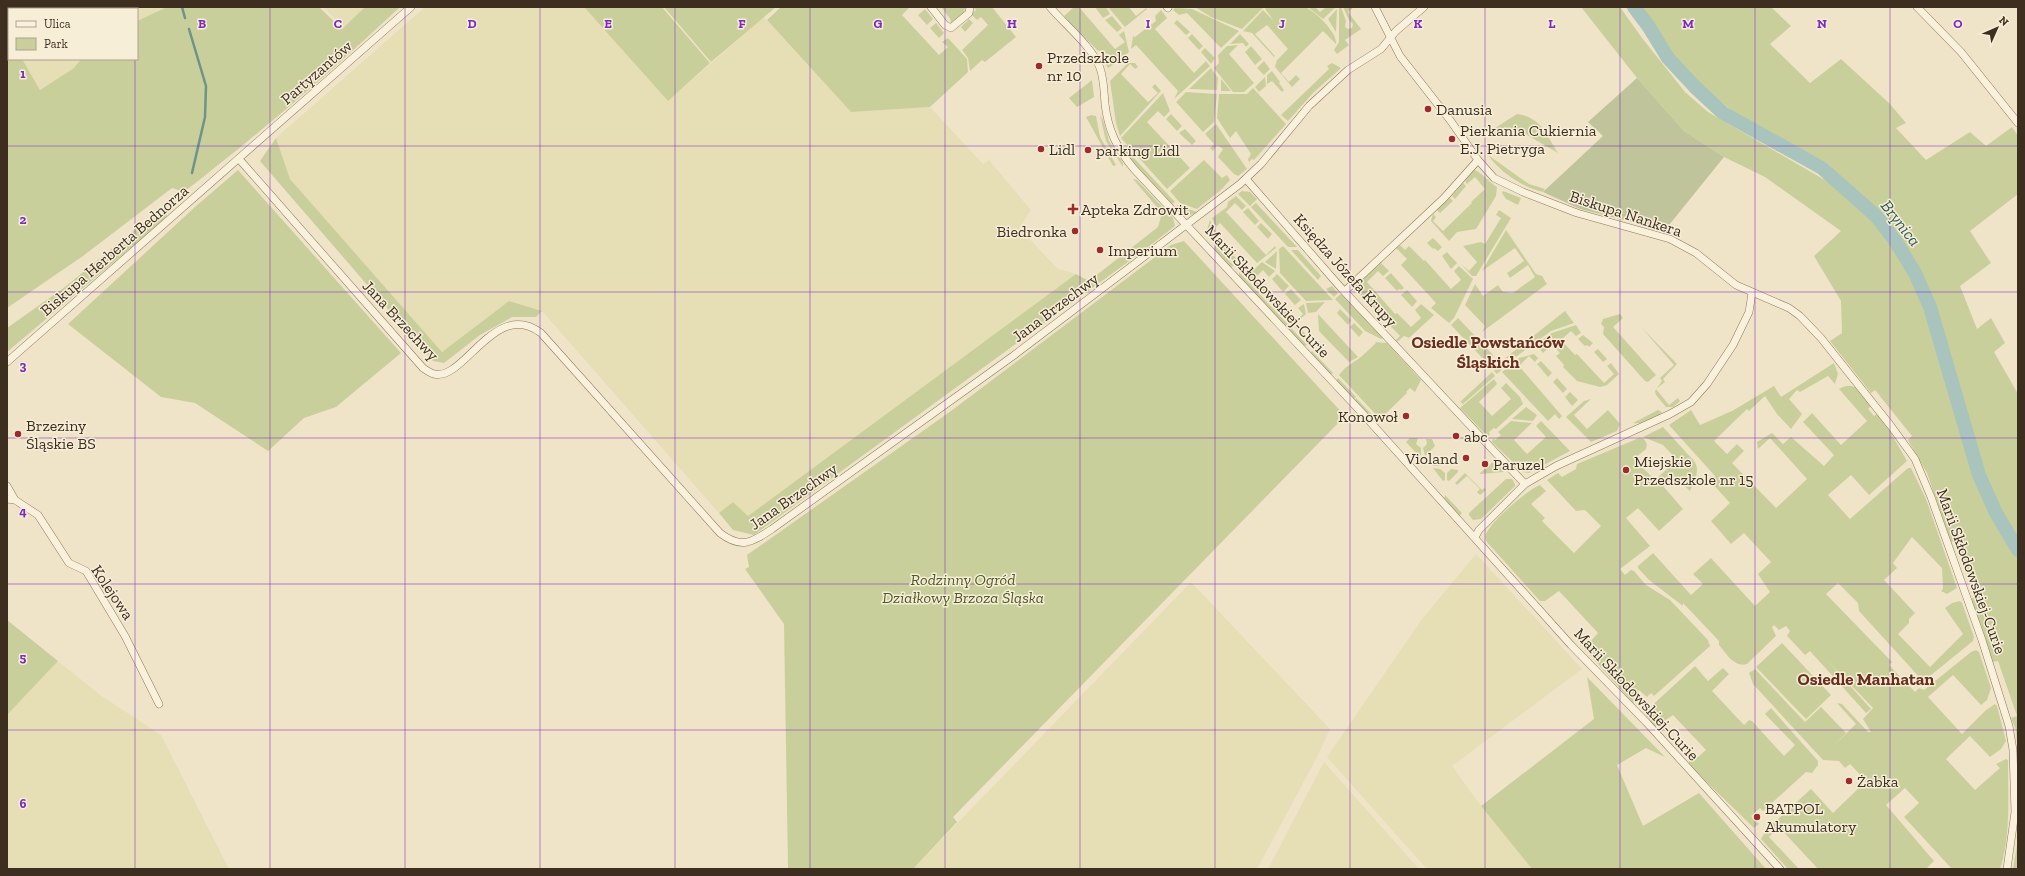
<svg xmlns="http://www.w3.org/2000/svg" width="2025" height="876" viewBox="0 0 2025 876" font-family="'Zilla Slab',serif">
  <rect width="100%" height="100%" fill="#f0e4c8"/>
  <!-- farmland -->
  <path fill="#e6deb5" d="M7 7H167L137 21V9H9V35L7 32Z
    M323 7H365L344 27Z
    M425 7H584L668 101 764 17 851 112 930 107 983 164 989 160 1031 210 1019 228 1058 269 1076 274 748 516 733 502 719 513 542 311 509 301 442 352 290 179 276 138Z
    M22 59H81L74 68 40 90Z
    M1476 554 1582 669 1452 766 1481 806 1532 869H1427L1327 757 1422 619Z
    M1191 582 1330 729 1317 757 1257 869H913Z
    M58 661 100 695 161 735 229 869H7V715Z
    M1324 762 1419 869H1268Z"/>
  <!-- green -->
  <path fill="#c9cf9b" d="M167 7H319L342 29 365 7H400C331 72 259 134 184 192L172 188 83 256 7 308V32L9 35V59H22L40 90 74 68 81 59H137V21Z
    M584 7H662L710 63 668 101Z
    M664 7H776L711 62Z
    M781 7H910L902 15 939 55 948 47 942 42 948 38 967 59 968 72 930 107 851 112 767 20Z
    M941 7H965L964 13 951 23 950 21 951 20Z
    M974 7H992L1016 37 985 62 982 60 970 71 968 58 962 50 988 25 981 17 977 20 971 14 976 10Z
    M1074 7H1079L1115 49 1125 42 1119 35 1124 31 1129 52 1121 59 1097 50 1064 16Z
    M1095 7H1106L1110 14 1103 18Z
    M1108 7H1129L1136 16 1146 8 1147 9 1125 27Z
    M1195 7H1264L1242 29 1211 17Z
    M1267 7C1277 7 1296 4 1305 7 1314 10 1338 33 1336 44L1323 31 1281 73 1289 82 1296 75 1300 79 1292 87 1275 67 1277 60 1288 49 1267 25 1255 34 1275 56 1274 57 1252 33 1243 31 1263 10 1274 21 1265 9Z
    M1308 7H1315L1320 12 1326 7H1336L1323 19Z
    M1339 7H1341L1346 21 1345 27 1348 29 1352 28 1353 24 1349 20 1343 7H1354L1348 12 1361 29 1345 40 1349 45 1337 54 1334 50 1339 42Z
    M1581 7H1620L1642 38 1685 92 1708 112 1830 183 1863 210 1891 245 1907 270 1922 299 1967 453 1986 503 2018 558V757L2016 730 2011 718 2017 716 1998 661 1993 662 1971 599 1976 596 1956 541 1951 542 1927 473 1908 440 1912 436 1875 390 1871 393 1830 341 1842 333 1841 301 1814 256 1841 231 1765 177 1724 157 1684 131 1637 78Z
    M1640 7H1771L1791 26 1770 44 1810 83 1841 59 1890 104 1906 123 1896 128 1926 160 1970 132 1986 146 2012 127 2018 136V194L1970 231 1991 263 1960 286 1977 329 1991 318 2005 343 1994 352 2018 394V541L1991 498 1936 307 1906 246 1864 197 1827 163 1732 111 1691 76 1664 45Z
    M1175 8 1192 9 1239 31 1221 48 1187 13 1179 15 1173 10Z
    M925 9 933 19 927 25 918 15Z
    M1337 9 1336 32 1328 19Z
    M1161 10 1167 18 1155 29 1194 73 1206 61 1210 66 1174 99 1178 91 1136 45 1131 49 1133 36 1135 37 1156 21 1155 16Z
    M1112 16 1122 28 1117 32 1105 20Z
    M969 19 973 23 965 32 961 27Z
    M1177 20 1190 32 1186 35 1174 23Z
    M936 23 944 33 939 38 930 28Z
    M1192 34 1203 46 1199 50 1188 38Z
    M1240 34 1249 44 1246 47 1243 43 1230 44Z
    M1238 45 1229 54 1254 83 1244 92H1233L1214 68 1219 63 1218 55 1227 46Z
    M1251 46 1262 59 1255 65 1245 52Z
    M1205 48 1215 58 1211 64 1201 52Z
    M1101 55 1119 61 1108 68Z
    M1264 61 1270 69 1264 75 1257 68Z
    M1128 63H1135L1138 67 1135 69 1130 64 1121 74 1148 102 1158 93 1152 87 1155 84 1161 91 1120 136 1116 123 1110 81Z
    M1332 63 1341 68 1313 93 1288 121 1281 115 1329 69 1327 66Z
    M1211 68 1218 78 1217 90 1189 89Z
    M1272 71 1280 82 1279 83 1284 90 1282 92 1272 81 1267 84V75Z
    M1265 77 1266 86 1259 92 1255 87Z
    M1221 79 1231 91H1221Z
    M1092 80 1094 97 1077 107 1069 98Z
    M1253 88 1286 124 1254 160 1252 159 1249 162 1248 159 1251 154 1236 131 1230 138 1217 118 1219 94H1247Z
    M1186 92 1217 94 1214 122 1203 132 1176 102Z
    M1163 93 1170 111 1164 117 1158 111 1147 122 1190 168 1167 189 1121 138Z
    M1171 114 1182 126 1177 131 1166 119Z
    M1517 114C1541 117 1546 134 1558 153L1515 128 1495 133 1492 130Z
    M1091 115 1096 116 1100 137 1116 165 1113 166 1086 117Z
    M1100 115 1103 120 1109 141 1123 163V167L1106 141Z
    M1216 124 1247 169 1238 176 1234 174 1218 157 1223 149 1217 145 1213 151 1210 148 1214 144 1205 134Z
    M1185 129 1196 141 1192 145 1179 133Z
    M276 138 290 179 442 352 509 301 542 311 536 317H512L480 335 444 363 433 361 260 161Z
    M1119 142 1175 202 1172 204C1154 184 1132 165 1119 142Z
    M1488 155 1529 184 1545 189 1543 192C1523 188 1499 171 1488 155Z
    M1204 160 1222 178 1227 175 1230 180 1221 190 1197 209 1180 203 1170 191Z
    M238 170 401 353 336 407 304 418 268 451 195 403 161 397 68 324 195 207Z
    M1474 170C1480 171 1490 183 1497 187L1496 196 1476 229 1457 232 1449 241 1431 221 1433 214 1436 217 1433 221 1443 231 1472 203 1471 202 1485 189 1475 177 1467 184 1465 181Z
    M1133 179 1137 180 1173 218 1175 226 1143 251 754 535 733 530 719 513 733 502 748 516 1076 274 1089 281 1158 227 1162 213Z
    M1463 183 1466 186 1455 199 1452 196Z
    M1242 191 1250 192 1257 199 1250 206 1238 194Z
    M1503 191 1521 198 1518 205 1506 199 1502 193Z
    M1236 196 1246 206 1242 210 1235 203 1226 212 1266 255 1275 246 1276 248 1257 263 1220 223 1216 227 1212 218 1227 207 1228 202Z
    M1450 198 1453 201 1440 213 1437 210Z
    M1256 203 1297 247H1288L1251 207Z
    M1178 205 1197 212C1188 218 1182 214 1175 207Z
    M1248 208 1259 221 1255 225 1243 212Z
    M1499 210 1511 218 1476 276H1472L1461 264 1469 271 1477 262 1463 246 1481 242 1485 244 1501 218 1496 215Z
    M167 214 166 218 7 352V328L65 287 144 222Z
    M1210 220 1217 235 1214 237 1207 230Z
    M1261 223 1272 234 1268 239 1257 227Z
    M1506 230 1536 274 1542 276 1547 284 1482 332 1485 326 1465 305 1475 284 1483 296 1498 285 1503 292 1513 293 1535 277 1528 265 1510 278 1507 273 1524 261 1515 248 1482 271Z
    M1433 238 1442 247 1438 251 1434 248 1433 249 1427 243Z
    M1184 241 1345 416 953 817 957 822 913 869H788L784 624 745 569 749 567 747 555 951 411 1171 245Z
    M1220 243 1237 259 1236 264 1218 244Z
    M1400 245 1405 250 1409 246 1424 261 1425 260 1451 289 1461 280 1454 271 1459 266 1473 279 1454 318 1449 323 1431 308 1436 303 1401 265 1407 259 1396 248Z
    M1215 246 1234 266 1230 267 1214 250Z
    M1283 246 1333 300 1306 301 1280 273 1279 249Z
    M1291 250H1298L1321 276 1318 280Z
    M1277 251 1276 269 1265 262Z
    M1447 252 1457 263 1451 269 1442 256Z
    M1262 262 1275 271 1269 277 1263 270 1255 278 1295 322 1303 314 1298 308 1304 304 1306 314 1293 326 1242 270 1245 269 1250 273Z
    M1381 263 1389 271 1383 276 1378 271 1367 282 1395 314 1397 313 1411 327 1421 318 1415 310 1421 304 1434 315 1409 338 1404 336 1397 342 1396 340 1400 336 1354 288Z
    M1239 272 1307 345 1304 346 1239 277Z
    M1391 273 1404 288 1401 290 1399 289 1397 291 1385 278Z
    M1277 274 1289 286 1283 292 1272 279Z
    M1332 286 1338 293 1334 297 1326 289Z
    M1291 289 1301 300 1295 305 1285 294Z
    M1407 290 1417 301 1412 307 1401 295Z
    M1342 293 1383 338 1381 339 1365 331 1335 299Z
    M1325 302 1316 312 1308 313 1306 303Z
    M1340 309 1351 320 1348 325 1337 313Z
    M1565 311 1574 323 1551 331 1517 356 1504 359Z
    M1318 314 1358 357 1349 362 1319 331Z
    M1620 314 1623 318 1613 327 1656 375 1648 382 1645 381 1603 334 1604 327 1601 324 1603 319Z
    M1458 318 1493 355 1489 365 1451 325Z
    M1354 323 1363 332 1359 337 1350 327Z
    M1297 325 1311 340 1310 343 1295 327Z
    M1576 325 1581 333 1576 336 1571 331 1561 340 1575 355 1577 354 1604 383 1614 374 1607 366 1611 363 1619 374 1607 385 1600 387 1577 381 1563 367 1564 365 1556 356 1560 353 1552 345 1543 353 1536 345 1534 347 1533 346 1552 333Z
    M1641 327 1677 364 1663 379 1665 382 1656 389 1669 405 1678 398 1680 401 1673 407H1666L1656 395 1655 391 1662 381 1660 378 1674 365Z
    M1583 335 1593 343 1589 347 1587 345 1585 346 1578 339Z
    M1375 342 1387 343 1421 380 1415 392 1410 388 1406 392 1407 393 1380 419 1339 375 1345 368 1361 357 1376 343Z
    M1598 349 1607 359 1603 362 1594 352Z
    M1312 351 1333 373 1330 375 1311 353Z
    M1534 354 1538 358 1535 362 1529 356 1519 366 1562 416 1559 419 1555 414 1548 421 1502 372 1519 358Z
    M1515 358 1497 374 1494 371 1503 361Z
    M1541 361 1552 373 1548 377 1537 364Z
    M1834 363 1838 374 1835 384 1828 376 1800 392 1797 390 1789 399 1802 414 1791 429 1777 414 1765 396 1749 411 1747 409 1714 441 1727 454 1737 444 1744 451 1732 463 1776 508 1807 479 1770 438 1758 449 1757 442 1772 433 1783 444 1791 437 1824 466 1834 455 1803 422 1812 413 1841 445 1867 421 1839 389C1856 379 1861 394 1871 406L1868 409 1874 416 1877 414 1888 428 1907 461 1869 495 1851 475 1828 495 1850 519 1908 468H1911L1926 499 1957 588 1947 594 1941 591 1943 589 1942 568 1912 537 1893 563 1897 568 1884 580 1915 613 1909 619V623L1898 634 1930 667 1963 634 1945 608 1952 603 1960 601 1962 603 1974 637 1973 641 1925 680 1921 679 1859 611 1858 603 1838 583 1826 594 1892 662 1889 665 1915 692 1919 688 1924 690 1971 652 1976 650 1979 652 1991 688 1987 700 1981 705 1953 675 1928 697 1962 734 1986 710 1995 704 1997 706 2006 741 2001 749 1990 757 1970 736 1946 759 1975 790 2000 768 1996 764 2006 759 2008 760C2008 795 2011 836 2000 869H1952L1904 817 1919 803 1905 788 1886 805 1934 861 1926 869H1818L1779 827 1769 837 1799 869H1788L1761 839 1767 829 1811 789 1833 813 1866 781 1850 764 1845 768 1839 761 1823 760 1753 684 1749 673 1755 669 1805 722 1821 707 1846 733 1831 748 1856 724 1837 703 1842 704 1868 732H1871L1863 719 1873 708 1827 660 1871 709 1866 713 1810 651 1805 655 1789 638 1787 636 1790 631 1786 626 1779 630 1774 625 1772 627 1776 636 1747 664C1734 668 1726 653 1719 645V641L1683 603V606L1649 580 1638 568V566L1653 553 1691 595 1703 584 1693 574 1711 558 1755 606 1770 592 1758 574 1771 562 1744 533 1731 544 1711 521 1730 503 1710 481 1715 476 1669 425 1691 410 1700 425 1732 411 1774 386 1781 397Z
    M1492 372 1495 376 1463 404 1460 402Z
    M1338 378 1356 397 1353 400 1336 381Z
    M1557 378 1567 389 1563 393 1553 382Z
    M1494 379 1497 384 1479 402 1492 416 1511 399 1501 388 1506 383 1520 397 1523 404 1496 429 1494 428 1489 432 1490 435 1487 436 1460 408Z
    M1570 392 1578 400 1572 406 1565 397Z
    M1356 398 1378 421 1376 423 1354 401Z
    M1591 399 1574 415 1587 429 1608 410 1620 424 1617 431 1591 442 1566 417 1584 401Z
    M1526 407 1537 415 1533 421 1512 419Z
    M1658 410 1662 412C1658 418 1641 425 1633 423Z
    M1511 421 1532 423 1514 440 1527 454 1546 437 1536 426 1541 421 1570 451 1529 473 1523 472 1492 442 1493 438 1495 440 1501 435 1498 432Z
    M1663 427 1694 461C1701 470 1694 482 1690 491L1674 476 1663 486 1683 509 1659 531 1638 508 1626 518 1650 546 1620 569 1625 575 1631 570 1634 571 1646 585 1670 600 1708 640 1710 646 1654 696 1651 693 1647 697 1639 690 1631 697 1635 701 1633 703 1582 646V642L1585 639 1589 643 1598 633 1559 591 1545 601H1540L1486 541C1485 538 1485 535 1487 532 1493 520 1527 490 1540 485L1546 491 1531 504 1545 518 1542 521 1574 553 1601 526 1585 510 1576 511 1547 480 1558 473 1562 477 1576 469 1577 464 1639 438 1644 439 1647 444 1646 449 1634 459 1655 480 1677 460 1663 445 1643 437Z
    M1410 438H1418L1416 444 1421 448V455L1419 456 1406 442Z
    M1426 439H1432L1435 446 1425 456 1423 448 1427 444Z
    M1442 455 1444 462 1440 466H1433L1432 464Z
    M1495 460 1504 472 1479 474Z
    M1433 468 1440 469 1445 473V480L1443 481Z
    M1451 469 1458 470V472L1449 481 1447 480V473Z
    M1465 473 1482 490 1484 488 1486 490 1480 495 1477 492 1480 489 1467 476 1457 485 1455 483Z
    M1506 479H1512L1515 484V486L1481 519 1473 520 1469 515V513Z
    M1445 495 1462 513 1459 516 1444 499Z
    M7 620 58 661 7 715Z
    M1782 643 1831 695 1806 719 1756 667Z
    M1695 666 1708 681 1723 668 1729 674 1712 691 1744 725 1749 720 1752 721 1784 756 1795 745 1765 714 1771 708 1818 761V765L1812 773 1806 772 1763 811 1760 808 1751 816 1759 824 1754 828 1689 765V758L1694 756 1698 757 1706 750 1673 715 1657 726H1655L1646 716V711Z
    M1587 677 1665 757 1646 748 1617 765 1643 826 1699 793 1766 869H1532L1481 806 1594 719Z
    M2018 837V869H2013L2018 839Z"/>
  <!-- cemetery -->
  <path fill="#bfc49a" d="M1637 78 1684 131 1724 157 1665 230 1580 209 1543 192 1603 136 1588 122Z"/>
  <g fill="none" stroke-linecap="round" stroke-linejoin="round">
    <!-- stream -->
    <path stroke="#6f938a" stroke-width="2.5" d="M182 7 185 18
      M189 29 206 86 205 117 192 173"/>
    <!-- river -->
    <path stroke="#a9c4bc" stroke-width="14" d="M1634 7 1649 27 1668 58 1695 87 1723 113 1822 168 1876 216 1896 242 1915 273 1930 307 1979 475 1996 513 2018 550"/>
    <defs>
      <path id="minor" d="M931 7 945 25 951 28 969 13 970 7
        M1050 7C1065 25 1092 46 1100 68 1104 79 1104 92 1105 104 1108 130 1117 149 1134 169L1363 414 1571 645 1647 723 1780 869
        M1167 7 1168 8
        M1375 7 1400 56 1450 120 1478 160 1494 178 1523 192 1577 213 1670 239 1696 253 1736 285 1789 308 1800 316 1821 338 1891 426 1915 459 1931 497 1982 640 2009 726 2013 750 2015 812 2007 869
        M1917 7 1961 52 2018 123
        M239 159 423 368C426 370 430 373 434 374 464 382 495 298 541 333L720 533C741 549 751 543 772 529L1013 356 1240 184 1261 164 1309 106 1348 70 1381 49 1396 31 1424 7
        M1246 179 1342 289 1525 484
        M1345 291 1444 198 1478 160
        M7 362 411 7
        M7 486 15 500
        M7 499 15 500 38 515 69 563 86 571 125 636 159 704
        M1475 537 1479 530 1525 484 1556 466 1670 414 1691 402 1707 384 1733 345 1749 312 1752 293"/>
    </defs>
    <!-- minor casing -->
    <use href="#minor" stroke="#8d765c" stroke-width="8"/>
    <!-- minor -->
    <use href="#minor" stroke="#faf1dc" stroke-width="7"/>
  </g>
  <!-- grid -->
  <path fill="none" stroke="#7b2cbf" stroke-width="1" stroke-opacity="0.55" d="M135 7V9M270 7V869M405 7V869M540 7V869M675 7V869M810 7V869M945 7V869M1080 7V869M1215 7V869M1350 7V869M1485 7V869M1620 7V869M1755 7V869M1890 7V869M135 59V869M7 146H2018M7 292H2018M7 438H2018M7 584H2018M7 730H2018"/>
  <!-- markers -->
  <g fill="#9e2a2b" stroke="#f7eed8" stroke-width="1.5">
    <circle cx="1039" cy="66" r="4"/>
    <circle cx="1428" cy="109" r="4"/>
    <circle cx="1452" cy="139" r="4"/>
    <circle cx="1041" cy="149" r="4"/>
    <circle cx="1088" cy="150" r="4"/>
    <path d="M1071 203h4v4h4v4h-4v4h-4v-4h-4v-4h4z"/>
    <circle cx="1075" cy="231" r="4"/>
    <circle cx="1100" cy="250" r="4"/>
    <circle cx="1406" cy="416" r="4"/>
    <circle cx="18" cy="434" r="4"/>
    <circle cx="1456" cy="436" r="4"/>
    <circle cx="1466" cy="458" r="4"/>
    <circle cx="1485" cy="464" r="4"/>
    <circle cx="1626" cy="470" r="4"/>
    <circle cx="1849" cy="781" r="4"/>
    <circle cx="1757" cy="817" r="4"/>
  </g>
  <g text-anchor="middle" stroke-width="3" stroke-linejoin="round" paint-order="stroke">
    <!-- poi labels -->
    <g font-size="16" fill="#3d2e20" stroke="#f7eed8" text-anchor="start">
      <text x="1047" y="63">Przedszkole<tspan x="1047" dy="18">nr 10</tspan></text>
      <text x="1436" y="115">Danusia</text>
      <text x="1460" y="136">Pierkania Cukiernia<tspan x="1460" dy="18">E.J. Pietryga</tspan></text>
      <text x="1049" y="155">Lidl</text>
      <text x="1096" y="156">parking Lidl</text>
      <text x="1081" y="215">Apteka Zdrowit</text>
      <text x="1067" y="237" text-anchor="end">Biedronka</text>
      <text x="1108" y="256">Imperium</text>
      <text x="1398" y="422" text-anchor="end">Konowoł</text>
      <text x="26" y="431">Brzeziny<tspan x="26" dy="18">Śląskie BS</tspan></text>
      <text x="1464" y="442">abc</text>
      <text x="1458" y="464" text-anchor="end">Violand</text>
      <text x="1634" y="467">Miejskie<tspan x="1634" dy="18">Przedszkole nr 15</tspan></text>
      <text x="1493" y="470">Paruzel</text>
      <text x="1857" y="787">Żabka</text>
      <text x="1765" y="814">BATPOL<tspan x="1765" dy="18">Akumulatory</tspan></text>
    </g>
    <!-- street labels -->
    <g font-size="16" fill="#3d2e20" stroke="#f7eed8">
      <text transform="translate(316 72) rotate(-41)" y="6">Partyzantów</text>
      <text transform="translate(1626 213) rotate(18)" y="6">Biskupa Nankera</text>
      <text transform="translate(114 250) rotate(-41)" y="6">Biskupa Herberta Bednorza</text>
      <text transform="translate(1346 270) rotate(48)" y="6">Księdza Józefa Krupy</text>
      <text transform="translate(1268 291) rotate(47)" y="6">Marii Skłodowskiej-Curie</text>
      <text transform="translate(1055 307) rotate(-37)" y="6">Jana Brzechwy</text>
      <text transform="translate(401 320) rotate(47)" y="6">Jana Brzechwy</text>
      <text transform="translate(793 496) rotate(-35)" y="6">Jana Brzechwy</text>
      <text transform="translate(1972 571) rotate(70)" y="6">Marii Skłodowskiej-Curie</text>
      <text transform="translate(113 592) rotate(56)" y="6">Kolejowa</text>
      <text transform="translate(1637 694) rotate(47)" y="6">Marii Skłodowskiej-Curie</text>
    </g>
    <!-- park labels -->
    <g font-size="16" font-style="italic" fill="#4d5a26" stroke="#f7eed8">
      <text x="963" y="585">Rodzinny Ogród<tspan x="963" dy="18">Działkowy Brzoza Śląska</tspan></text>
    </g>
    <!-- water labels -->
    <g font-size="17" font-style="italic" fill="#2f5d5a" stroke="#f7eed8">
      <text transform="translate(1901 223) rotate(52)" y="6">Brynica</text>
    </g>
    <!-- neighbourhood labels -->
    <g font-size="17" font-weight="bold" fill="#6b2e1e" stroke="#f7eed8">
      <text x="1488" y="348">Osiedle Powstańców<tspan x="1488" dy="20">Śląskich</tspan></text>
      <text x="1866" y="685">Osiedle Manhatan</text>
    </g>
  </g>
  <g font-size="13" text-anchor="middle" font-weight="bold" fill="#7b2cbf" stroke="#f7eed8" stroke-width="3" stroke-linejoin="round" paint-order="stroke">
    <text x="202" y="28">B</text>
    <text x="338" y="28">C</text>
    <text x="472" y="28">D</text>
    <text x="608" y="28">E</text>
    <text x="742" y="28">F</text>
    <text x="878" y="28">G</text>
    <text x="1012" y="28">H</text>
    <text x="1148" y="28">I</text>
    <text x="1282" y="28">J</text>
    <text x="1418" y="28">K</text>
    <text x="1552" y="28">L</text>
    <text x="1688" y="28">M</text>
    <text x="1822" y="28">N</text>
    <text x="1958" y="28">O</text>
    <text x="23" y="78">1</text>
    <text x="23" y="224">2</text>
    <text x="23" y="370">3</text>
    <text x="23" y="516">4</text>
    <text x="23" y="662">5</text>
    <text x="23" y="808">6</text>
  </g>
  <!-- border -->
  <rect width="2025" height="876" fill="none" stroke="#3d2e20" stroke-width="16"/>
  <!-- legend -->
  <rect x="8" y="8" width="130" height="52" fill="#f7eed8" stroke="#ada18e"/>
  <rect x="16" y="21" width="20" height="6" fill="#faf1dc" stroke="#ada18e"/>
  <text x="44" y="28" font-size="12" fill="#3d2e20">Ulica</text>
  <rect x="16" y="38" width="20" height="12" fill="#c9cf9b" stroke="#ada18e"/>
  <text x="44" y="48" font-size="12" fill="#3d2e20">Park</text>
  <!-- north arrow -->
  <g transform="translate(1997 28) rotate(45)" stroke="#f7eed8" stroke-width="3" paint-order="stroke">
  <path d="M0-3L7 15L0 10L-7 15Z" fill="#3d2e20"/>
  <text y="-6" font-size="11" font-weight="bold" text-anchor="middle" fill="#3d2e20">N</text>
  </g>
</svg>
